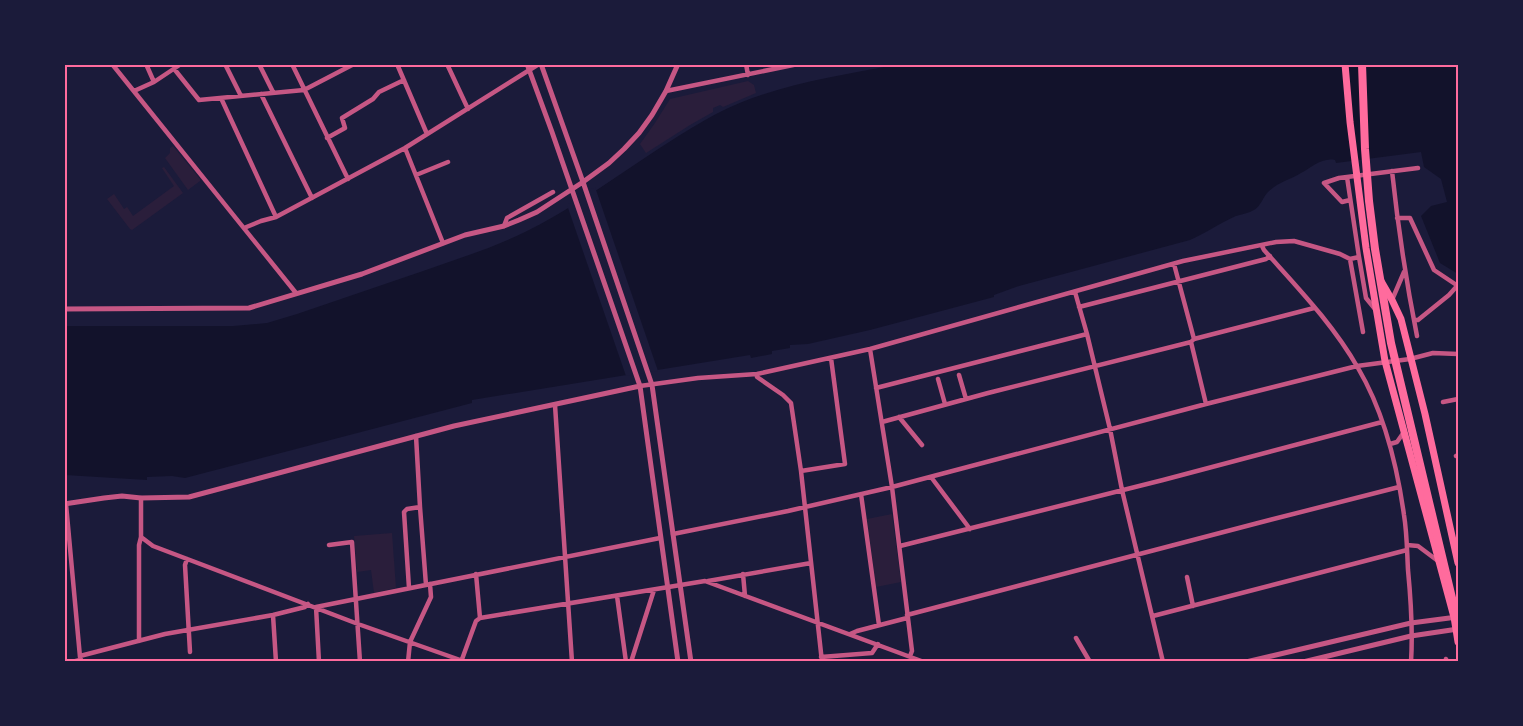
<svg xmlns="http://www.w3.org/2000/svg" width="1523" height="726" viewBox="0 0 1523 726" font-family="Ubuntu,sans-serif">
  <rect width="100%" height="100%" fill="#1b1b3a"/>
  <!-- green -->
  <path fill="#2a1e3b" d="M748 81 754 85 756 93 723 107 720 105 713 108V112L690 125 646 153 640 144 655 123 670 99Z
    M173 146 200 179V181L188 190 165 158 170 153V148Z
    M164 167 183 193 132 230 130 229 107 199 114 194 124 209 127 207 133 216 174 186 162 168Z
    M892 514 901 582 876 587 867 519Z
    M392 533 396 588 374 593 371 570 357 572 354 536Z"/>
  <!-- water -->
  <path fill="#12122b" d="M894 65H1458V274L1440 263 1421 216 1431 206 1447 202 1441 179 1424 167 1421 152 1336 163 1335 160C1322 157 1311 168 1301 173 1290 180 1278 182 1268 192 1263 197 1261 206 1254 210 1249 213 1242 214 1236 216 1220 223 1206 233 1190 240L1019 286 994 295V297L870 330 808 344 790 345V348L772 351V354L751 358 750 355 472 400V403L185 478 172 476 147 477V480L65 475 64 326H233L267 323 297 314C340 299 383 285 426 270 460 258 495 247 527 231 593 198 651 149 716 114 771 85 834 77 894 65Z"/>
  <!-- pier -->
  <path fill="#1b1b3a" d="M595 187 658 371 626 376 567 205Z"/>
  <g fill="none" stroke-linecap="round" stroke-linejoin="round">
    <!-- minor -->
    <path stroke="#c65784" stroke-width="4.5" d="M112 64 296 293
      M146 64 154 82
      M225 64 241 96
      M259 64 273 92
      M292 64 348 179
      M397 64 427 134
      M447 64 468 109
      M746 64 748 75
      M175 70 199 100 304 90 354 64
      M134 91 154 82 181 64
      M666 91 798 64
      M261 94 312 198
      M221 98 276 217
      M327 138 345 128 342 118 373 99 379 92 404 80
      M405 148 443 243
      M1392 171C1398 227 1406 281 1417 336
      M416 175 448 162
      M1350 200 1342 202 1324 183 1339 178 1418 168
      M1397 218H1410L1434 270 1458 286
      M504 226 507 218 553 192
      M244 228 261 221 276 217 405 148 539 64
      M1262 246 1264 250C1297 287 1333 324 1358 368 1384 412 1397 465 1404 515 1407 533 1407 552 1408 570 1411 601 1413 631 1411 662
      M1359 257 1366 298 1375 309
      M1350 259 1363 332
      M1174 264 1194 339
      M1075 292 1087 334 1110 429 1122 490 1163 662
      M1392 300 1404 272
      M1079 307 1266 259 1270 256
      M1414 320H1418L1449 295 1457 286
      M1191 342 1206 404
      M870 349 892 487 912 651 910 656
      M757 374V377L783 395 791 403 801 471 822 662
      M959 375 966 399
      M938 379 945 404
      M640 386 698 378 757 374 870 349 1183 261 1276 242 1294 241 1340 254 1350 259 1359 257 1347 177
      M876 388 1087 334
      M1443 402 1458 399
      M555 405 572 662
      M899 417 922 445
      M882 422 988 393 1191 342 1194 339 1314 308
      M1390 444 1397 442 1404 432
      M1456 456 1458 455
      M801 471 845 464 831 358
      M931 477 970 529
      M861 494 879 625
      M141 498V537L153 546 358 624 463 661
      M66 504 80 657
      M420 507 426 585
      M673 534 788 511 892 487 1206 404 1357 366 1410 359 1433 353 1458 354
      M329 545 352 542 360 662
      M1407 545 1418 546 1438 561
      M900 546 1163 480 1382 422
      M187 559 185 565 190 652
      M476 574 480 618
      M743 574 745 596
      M1187 577 1193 606
      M708 581 811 563
      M409 588 404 512 407 509 420 507 416 436
      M617 596 626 662
      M273 615 276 662
      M907 615 1258 523 1399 487
      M1153 616 1407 550
      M850 634 857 631 907 618
      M1076 638 1090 662
      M139 641V545L141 537
      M80 656 165 634 273 615 305 607 308 604
      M821 657 872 653 878 644
      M1446 659 1447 662
      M319 662 316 607 660 538
      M408 662 410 642 431 597 430 584
      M461 662 476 621 480 618 705 581 924 662
      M631 662 654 590"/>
    <!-- tertiary -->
    <path stroke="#c65784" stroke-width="5" d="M527 64 552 132 640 386 678 662
      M541 64 583 182 652 385 691 662
      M64 309 249 308 362 274 465 235 504 226 519 220 537 212 583 182 609 163 624 149 639 133 652 115 666 91 678 64
      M64 504 104 498 122 496 141 498 189 497 454 426 640 386
      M73 662 81 660
      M1246 662 1411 623 1457 617
      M1303 662 1411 636 1458 629"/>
    <!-- trunk -->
    <path stroke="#ff6b9d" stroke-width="7" d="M1345 64 1350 122 1366 248 1385 361 1454 617 1458 642
      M1381 281 1392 300 1401 319 1425 414 1458 563"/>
    <!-- motorway -->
    <path stroke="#ff6b9d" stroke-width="8" d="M1362 64 1365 149 1369 201 1375 249 1391 343 1458 623"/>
  </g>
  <!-- border -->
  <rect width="1523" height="726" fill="none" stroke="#1b1b3a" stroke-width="132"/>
  <rect x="66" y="66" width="1391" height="594" fill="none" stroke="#ff6b9d" stroke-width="2"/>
</svg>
